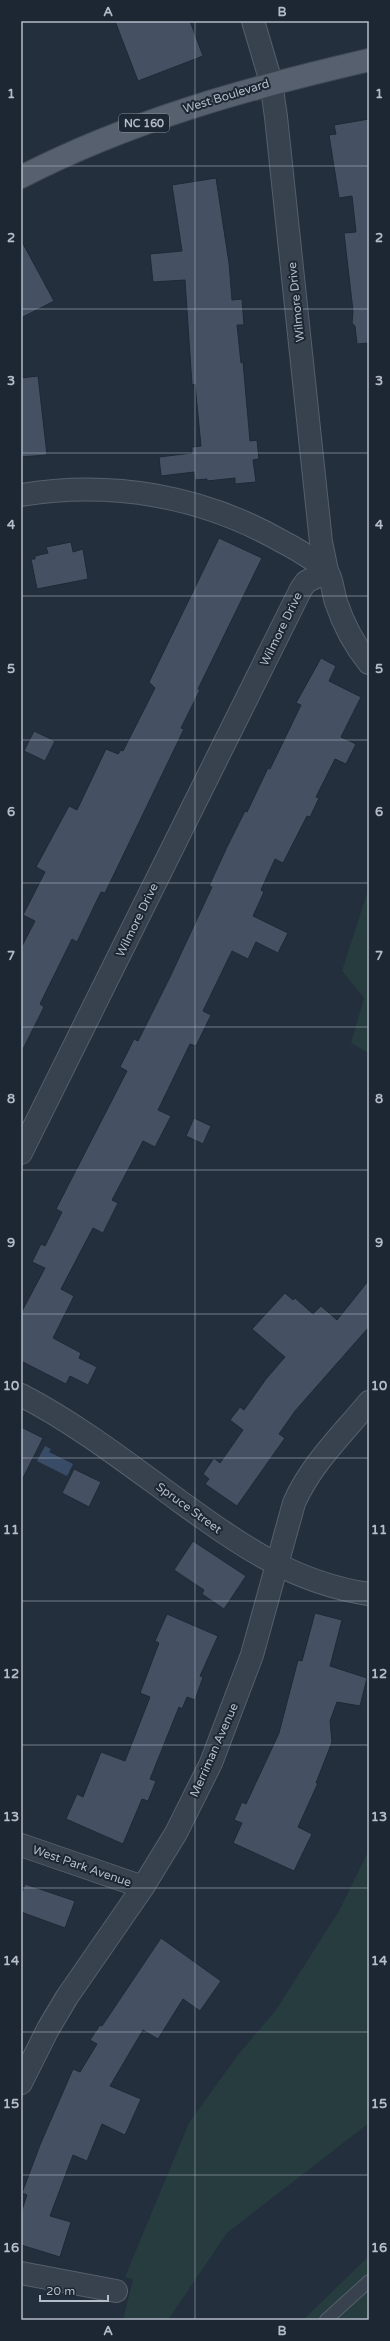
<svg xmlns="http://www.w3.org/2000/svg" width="390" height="2341" viewBox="0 0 390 2341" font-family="'Varela Round',sans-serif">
  <rect width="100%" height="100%" fill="#242f3e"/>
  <!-- green -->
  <path fill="#263c3f" d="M369 887V1053L351 1043 364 998 342 971Z
    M369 1850V2123L227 2233 168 2320H123L133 2279 125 2277 189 2123 237 2056 276 2010 339 1911Z
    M369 2256V2320H303Z"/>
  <!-- water -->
  <path fill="#394c67" d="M45 1446 51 1449 49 1452 73 1464 67 1476 37 1461Z"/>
  <!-- building -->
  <path fill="#455162" stroke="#1f2835" d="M115 21H190L203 56 138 81Z
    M369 119V343L357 344 355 326 352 323 353 311 344 233 356 232 352 196 339 198 329 135 336 134 334 125Z
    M216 178 229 263 232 300 242 299 244 325H237L241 363 243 362 250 441 257 440 259 459 253 460 256 482 235 484V478L207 481V479L195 480 194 472 161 476 159 457 192 453V447L201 446 195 384 192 385 185 280 153 282 150 254 182 251 172 185Z
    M21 240 54 301 21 318Z
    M38 376 47 455 21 457V378Z
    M219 538 262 558 198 689 200 690 181 728 184 729 105 893 101 892 77 942 72 939 40 1004 44 1007 21 1053V948L35 921 23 915 45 872 36 867 69 806 77 810 106 749 118 754 121 750 123 751 155 688 149 682Z
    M71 542 73 552 83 549 88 579 37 589 31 559H35V556L48 553 46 547Z
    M321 658 336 666 329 681 361 697 341 737 356 744 346 764 335 759 316 797 319 798 310 817 307 816 283 863 275 859 261 890 264 892 253 916 288 933 278 953 256 942 248 959 232 951 203 1011 211 1015 196 1046 190 1044 158 1110 171 1116 155 1147 143 1141 112 1200 118 1203 103 1233 93 1228 61 1289 74 1296 53 1338 81 1353 79 1358 97 1367 88 1385 70 1376 66 1384 21 1361V1313L45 1268 32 1262 41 1244 45 1246 62 1212 56 1209 127 1071 120 1067 134 1039 138 1041 170 977 212 887 209 886 227 847 245 811 247 812 268 768 270 769 301 705 296 703Z
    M34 731 55 741 45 761 24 751Z
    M194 1118 211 1126 203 1144 186 1136Z
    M369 1280V1327L295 1411 279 1434 285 1438 237 1506 205 1484 209 1479 203 1474 214 1458 220 1463 243 1430 230 1420 240 1407 244 1410 266 1379 285 1357 252 1329 285 1293 293 1300 295 1298 313 1314 321 1306 337 1320Z
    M21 1427 43 1438 21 1482Z
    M74 1469 101 1482 89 1507 62 1493Z
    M193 1541 246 1576 224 1609 202 1594 204 1590 174 1570Z
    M315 1613 342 1620 330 1666 367 1678 360 1706 337 1702 330 1721 332 1742 316 1783H318L298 1827 312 1834 294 1871 233 1843 242 1823 234 1820 242 1802 246 1804 279 1733 298 1660 302 1661Z
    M167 1614 218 1636 200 1676 203 1677 195 1700 187 1697 182 1709 179 1707 150 1779 156 1781 148 1801 142 1799 123 1844 66 1819 77 1794 83 1797 101 1752 125 1761 150 1697 140 1693 159 1643 155 1641Z
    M25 1884 75 1901 65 1928 21 1912V1895Z
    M161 1938 221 1981 200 2011 183 1999 158 2039 143 2030 110 2086 141 2099 125 2135 102 2124 87 2161 73 2155 50 2216 71 2222 60 2257 21 2245V2213L27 2195 22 2193 40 2145 73 2069 80 2072 97 2044 90 2040 100 2025 102 2026Z"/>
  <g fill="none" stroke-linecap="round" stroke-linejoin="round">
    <defs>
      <path id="lane" d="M326 2320 369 2281"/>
      <path id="street" d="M21 495C112 480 203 496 283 542 293 547 320 563 326 570 332 577 333 593 336 602 343 623 355 646 369 663
        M21 1153 301 589 306 582 327 571 321 542 276 117 271 82 253 21
        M21 1395C77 1424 127 1463 178 1500 239 1544 293 1583 369 1594
        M21 1845 143 1887
        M21 2083 48 2029 67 1997 143 1887 176 1833 211 1763 252 1655 294 1503C311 1464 342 1435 369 1402
        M21 2273 116 2291"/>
      <path id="primary" d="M21 177C132 120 248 88 369 60"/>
    </defs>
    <!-- lane casing -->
    <use href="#lane" stroke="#565f6c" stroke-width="14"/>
    <!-- street casing -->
    <use href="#street" stroke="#565f6c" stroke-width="24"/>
    <!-- primary casing -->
    <use href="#primary" stroke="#414a57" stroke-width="24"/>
    <!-- lane -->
    <use href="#lane" stroke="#38414e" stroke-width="12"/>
    <!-- street -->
    <use href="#street" stroke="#38414e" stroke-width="22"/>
    <!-- primary -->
    <use href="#primary" stroke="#56606e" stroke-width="22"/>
  </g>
  <!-- grid -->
  <path fill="none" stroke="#b4bcc9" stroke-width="1" stroke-opacity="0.55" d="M195 21V2320M21 166H369M21 309H369M21 453H369M21 596H369M21 740H369M21 883H369M21 1027H369M21 1170H369M21 1314H369M21 1458H369M21 1601H369M21 1745H369M21 1888H369M21 2032H369M21 2175H369"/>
  <g text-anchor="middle" stroke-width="4" stroke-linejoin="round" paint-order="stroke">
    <!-- shield labels -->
    <rect fill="#1d2633" stroke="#878f9c" stroke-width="1" x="119" y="114" width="50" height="18" rx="3"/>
    <g font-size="11" font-weight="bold" fill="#b4bcc9">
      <text x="144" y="127">NC 160</text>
    </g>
    <!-- street labels -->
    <g font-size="12" fill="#b4bcc9" stroke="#1d2633">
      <text transform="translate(226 96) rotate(-17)" y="4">West Boulevard</text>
      <text transform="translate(296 302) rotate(-96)" y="4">Wilmore Drive</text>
      <text transform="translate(281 629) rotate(-64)" y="4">Wilmore Drive</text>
      <text transform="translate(137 920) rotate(-64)" y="4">Wilmore Drive</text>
      <text transform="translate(189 1508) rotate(36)" y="4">Spruce Street</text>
      <text transform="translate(214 1750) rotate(-66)" y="4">Merriman Avenue</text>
      <text transform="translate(82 1866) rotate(19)" y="4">West Park Avenue</text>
    </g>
  </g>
  <!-- border -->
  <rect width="390" height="2341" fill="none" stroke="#1d2633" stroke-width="44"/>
  <!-- scale -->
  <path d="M40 2295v6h68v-6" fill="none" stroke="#b4bcc9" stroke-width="2"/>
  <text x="46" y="2295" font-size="12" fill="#b4bcc9" stroke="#1d2633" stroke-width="3" paint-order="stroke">20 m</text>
  <rect x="22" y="22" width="346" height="2297" fill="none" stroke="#b4bcc9" stroke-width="1.5"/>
  <g font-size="13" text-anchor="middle" font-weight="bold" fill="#b4bcc9">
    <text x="108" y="16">A</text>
    <text x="282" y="16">B</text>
    <text x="11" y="98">1</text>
    <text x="379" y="98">1</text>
    <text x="11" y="242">2</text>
    <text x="379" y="242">2</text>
    <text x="11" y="385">3</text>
    <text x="379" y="385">3</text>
    <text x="11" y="529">4</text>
    <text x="379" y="529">4</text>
    <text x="11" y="673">5</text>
    <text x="379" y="673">5</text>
    <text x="11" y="816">6</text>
    <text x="379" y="816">6</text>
    <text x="11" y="960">7</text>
    <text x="379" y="960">7</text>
    <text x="11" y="1103">8</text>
    <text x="379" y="1103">8</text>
    <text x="11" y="1247">9</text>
    <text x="379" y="1247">9</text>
    <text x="11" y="1390">10</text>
    <text x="379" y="1390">10</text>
    <text x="11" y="1534">11</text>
    <text x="379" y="1534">11</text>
    <text x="11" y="1678">12</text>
    <text x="379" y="1678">12</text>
    <text x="11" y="1821">13</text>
    <text x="379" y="1821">13</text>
    <text x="11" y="1965">14</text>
    <text x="379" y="1965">14</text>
    <text x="11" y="2108">15</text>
    <text x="379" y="2108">15</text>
    <text x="11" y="2252">16</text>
    <text x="379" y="2252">16</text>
    <text x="108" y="2335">A</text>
    <text x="282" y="2335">B</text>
  </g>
</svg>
